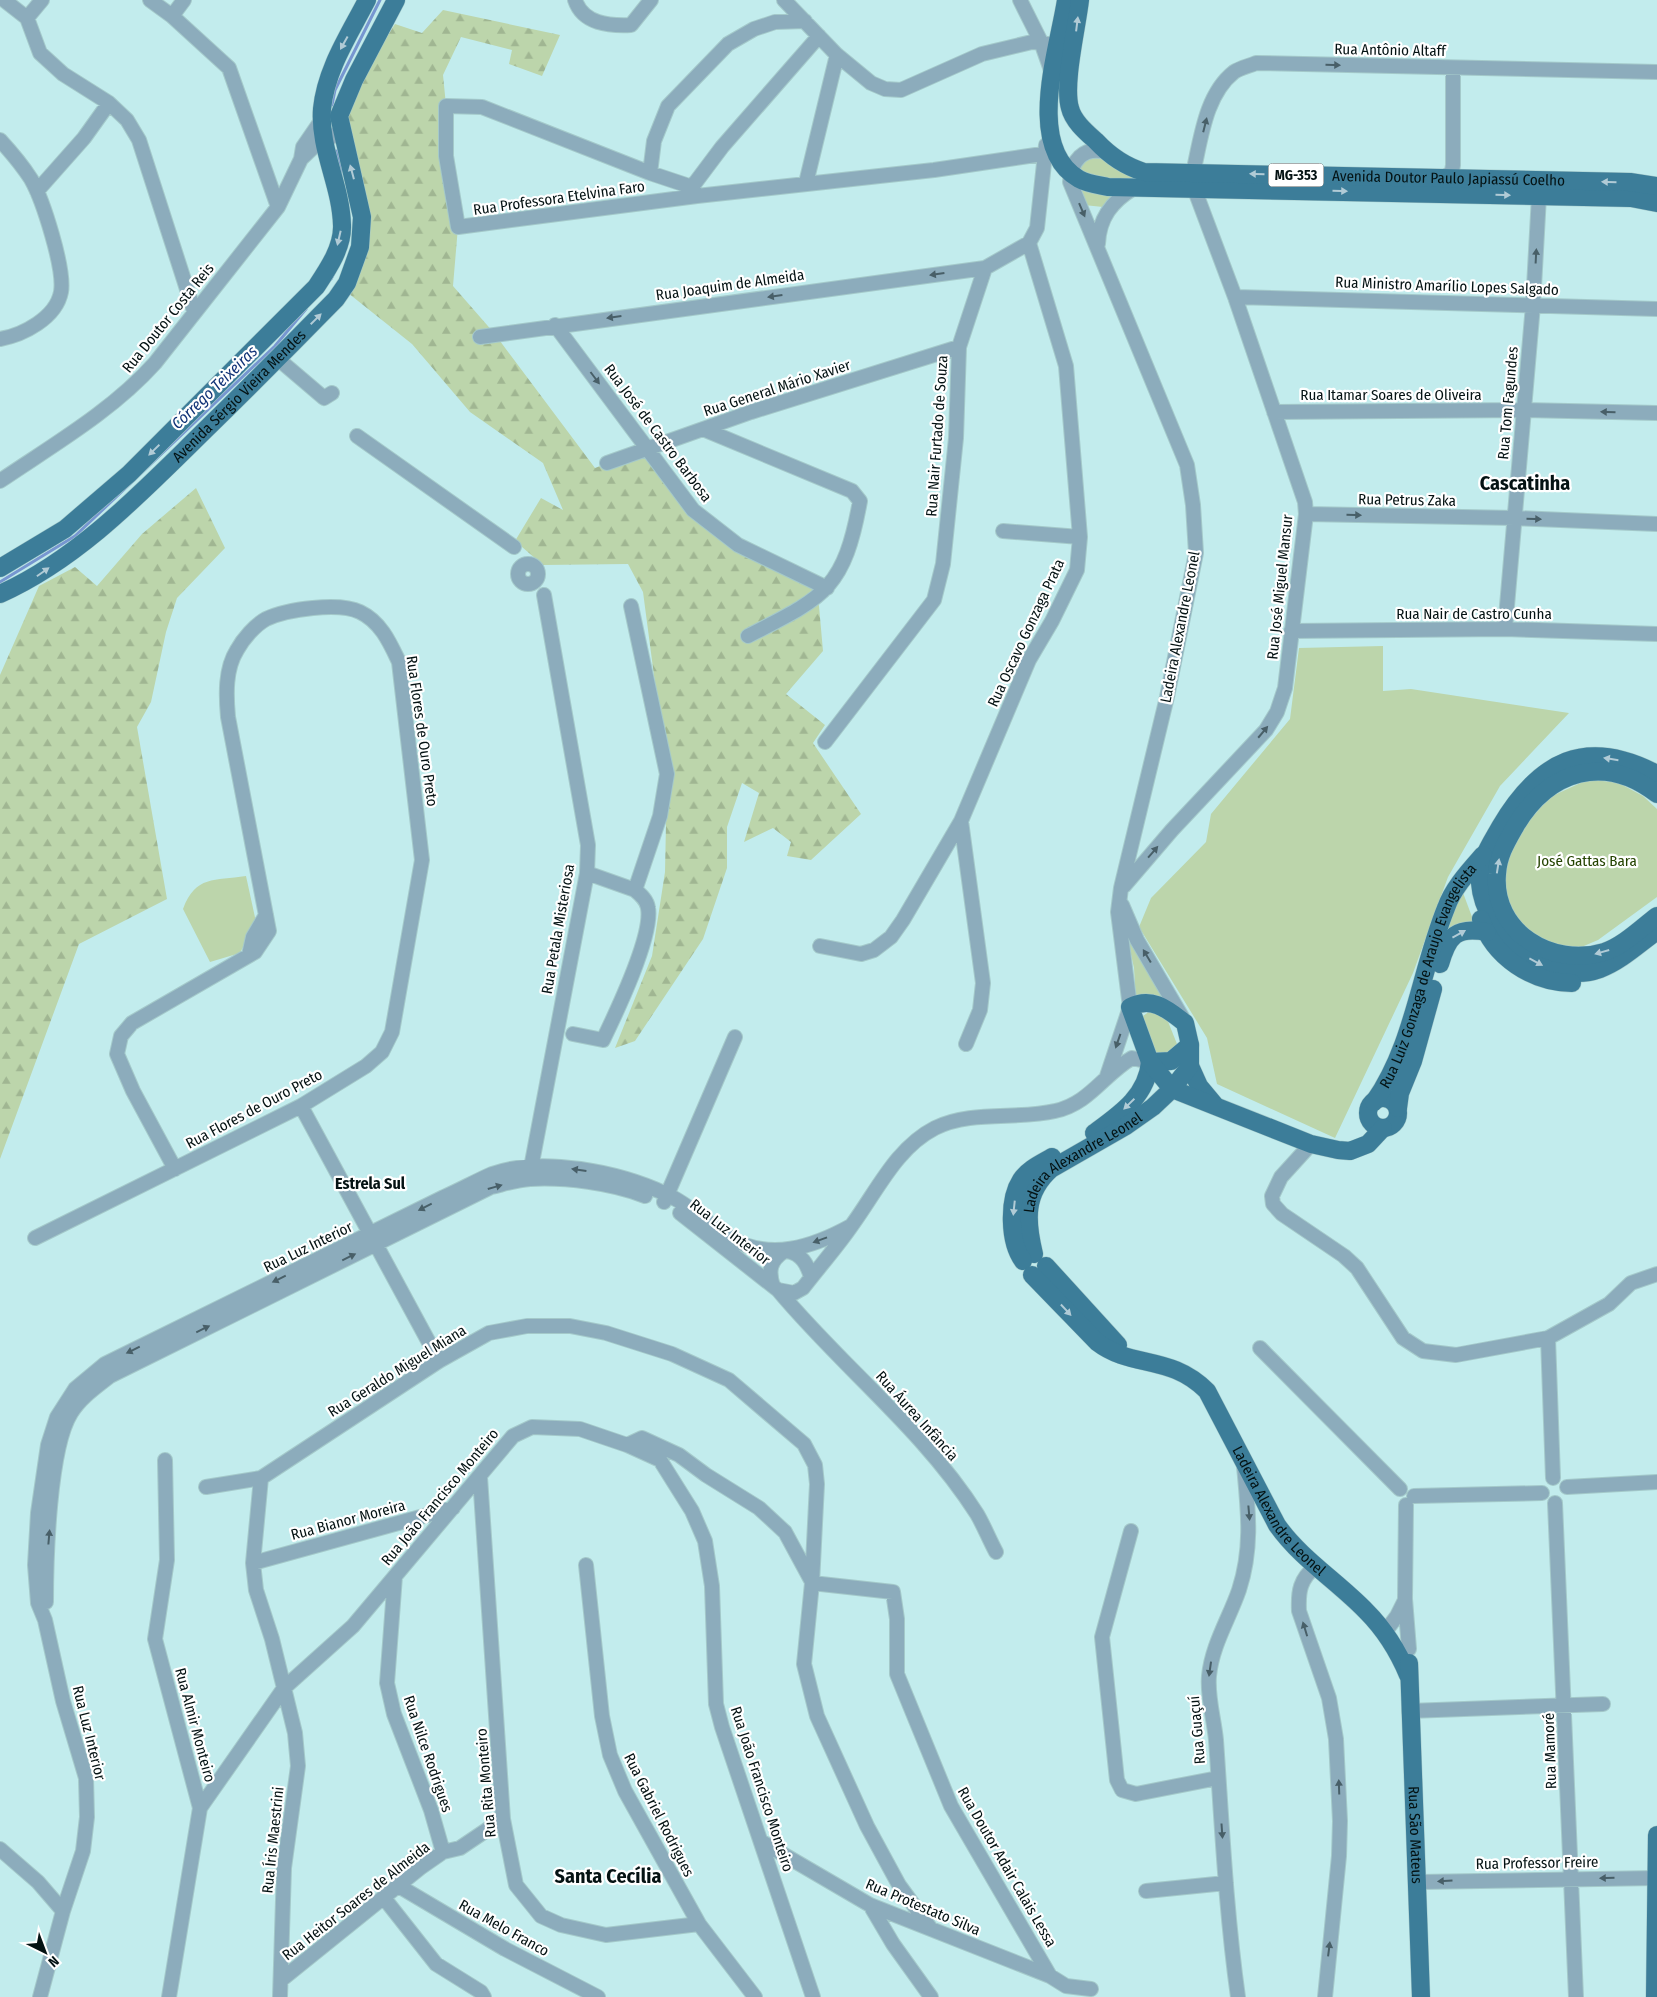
<svg xmlns="http://www.w3.org/2000/svg" width="1657" height="1997" viewBox="0 0 1657 1997" font-family="'Fira Sans Condensed',sans-serif">
  <defs>
    <pattern id="forest-firs" width="22" height="20" patternUnits="userSpaceOnUse" patternTransform="scale(1.25)"><rect width="22" height="20" fill="#bcd5ab"/><path d="M5 1l3.5 6h-7zM16 11l3.5 6h-7z" fill="#a0b692"/></pattern>
  </defs>
  <rect width="100%" height="100%" fill="#c2eced"/>
  <!-- green -->
  <path fill="#bcd5ab" d="M1097 155 1170 183 1089 178 1079 167 1085 161Z
    M1078 188 1115 192 1103 207 1084 205Z
    M1383 646V691L1411 689 1569 713 1500 786 1448 877 1413 973 1335 1138 1217 1084 1207 1038 1139 927 1151 898 1206 842 1211 814 1290 719 1299 648Z
    M1587 780 1617 782 1643 796 1657 809V897L1598 940 1579 948 1541 942 1513 915 1504 886 1508 858 1525 825 1550 797Z
    M246 876 256 922 240 953 210 962 183 909C196 875 214 881 246 876Z
    M1462 890 1475 925 1441 946 1395 1093 1389 1089 1448 909Z
    M1126 932 1168 998 1136 1001 1134 968Z
    M1150 1011 1167 1019 1177 1044V1049L1160 1057 1155 1052 1143 1020V1016Z"/>
  <!-- forest -->
  <path fill="url(#forest-firs)" d="M443 10 560 35 542 76 509 64 512 50 461 37 443 75 458 227 453 286 494 333 595 468 648 448 671 482 738 545 817 584 823 651 786 694 825 725 813 743 861 814 811 860 787 856 791 842 773 828 744 842 759 793 742 783 727 827V868L703 939 635 1041 615 1048 652 956 665 872 667 774 643 592 628 564 543 565 515 541 541 498 563 510 543 463 470 412 412 344 343 289 365 224 345 104 395 24 422 33Z
    M196 488 225 548 177 598 166 632 151 702 137 727 167 899 79 944 0 1159V675L39 586 75 567 97 586 142 534Z"/>
  <g fill="none" stroke-linecap="round" stroke-linejoin="round">
    <!-- stream -->
    <path stroke="#7796d0" stroke-width="3" d="M332 105 335 90 380 0
      M336 151 340 162 341 175
      M331 279 337 267
      M0 582 75 536 275 346 306 309"/>
    <defs>
      <path id="minor" d="M4 0 27 18 40 53 63 74 109 103 127 120 139 140 194 311
        M150 0 172 16 229 68 278 207
        M575 0C583 24 609 26 631 25L651 0
        M784 0 837 55 871 83 885 89 901 90 982 54 1032 42 1056 44
        M1020 0 1041 42 1052 73
        M172 16 184 0
        M27 18 42 0
        M0 140C11 152 22 165 31 179 43 200 65 269 61 292 56 318 23 335 0 339
        M1106 152C1083 146 1071 161 1070 182L1187 465 1193 505 1196 553 1167 697 1121 888 1118 912 1130 1007 1107 1076
        M301 159 322 139 332 137 341 130
        M650 173 654 141 668 106 728 44 754 29 775 22 805 21
        M1193 173C1201 139 1205 95 1234 72 1240 68 1249 66 1256 63L1657 72
        M1444 179 1452 171 1453 165V68
        M806 183 837 55
        M692 187 722 147 819 36
        M37 191 84 138 109 103
        M697 196 458 227 446 156V106L482 107 650 173 692 187 697 196 934 170 1056 152
        M1098 244C1099 218 1112 201 1134 188
        M1235 297 1657 309
        M555 325 693 510 738 545 827 588
        M480 337 985 268
        M277 358 324 398 332 393
        M1274 412 1524 410 1657 413
        M703 429 852 491 860 501C844 590 824 597 748 636
        M357 436 514 547
        M607 463 751 412 959 347
        M0 481C53 445 112 411 155 363L278 207 301 159 303 147 325 115
        M1306 514 1515 518 1657 524
        M1003 531 1080 537
        M518 574a10 10 0 1 1 20 0a10 10 0 1 1-20 0Z
        M1505 629 1533 305 1539 196 1535 187
        M1291 631 1505 629 1657 634
        M825 742 934 600 943 564 956 438 959 347 985 268 1029 243 1037 228 1046 145
        M961 821 983 983 980 1010 966 1044
        M587 873 635 890 660 816 667 774 631 606
        M1124 886 1172 830 1266 730 1277 712 1285 688 1306 514 1305 502 1235 297 1194 188
        M1122 905 1137 940 1185 1022
        M820 946 861 954 874 950 891 937 903 920 961 821 1029 660 1052 621 1077 570 1080 537 1066 366 1029 243
        M249 955 253 937 266 915
        M573 1034 603 1040C616 1013 653 936 648 908 647 900 641 895 635 890
        M301 1106 439 1361
        M1311 1144 1281 1177 1272 1196 1273 1204 1282 1214 1344 1256 1357 1268 1403 1338 1423 1351 1456 1355 1548 1338 1609 1304 1631 1283 1657 1274
        M530 1173 587 873 588 845 544 595
        M664 1202 735 1037
        M680 1213 778 1290 794 1293 803 1288C819 1267 837 1247 852 1225 877 1191 896 1148 935 1128 971 1110 1017 1120 1055 1111 1089 1104 1104 1074 1132 1058L1150 1062
        M35 1238 301 1106 366 1066 382 1052 392 1032 422 860 399 662C390 643 381 622 360 612 339 602 287 609 266 619 255 625 243 639 237 650 225 669 226 695 228 717L269 931 255 952 132 1023 121 1036 117 1054 133 1091 175 1169
        M787 1251C802 1254 807 1264 811 1277
        M773 1286C768 1271 770 1261 783 1252
        M778 1290C842 1367 923 1429 977 1514 984 1526 989 1539 996 1552
        M1548 1338 1553 1478
        M1260 1348 1400 1489
        M627 1445 642 1438 679 1455 706 1475 759 1508 785 1532 812 1582
        M165 1460 167 1560 155 1639 200 1808 169 1997
        M480 1477 503 1819 516 1885 541 1916 561 1925 606 1935 699 1924
        M261 1478 253 1563 256 1590 272 1639 295 1733 298 1766 284 1868 280 1997
        M206 1487 261 1478 439 1361 489 1333 527 1326H570L606 1333 672 1354 729 1380 804 1444 815 1465 817 1484 812 1583 804 1664 817 1716 867 1826 899 1885 931 1929
        M1567 1487 1657 1482
        M1414 1496 1542 1493
        M1555 1503 1576 1997
        M1406 1505 1405 1599 1409 1649
        M1131 1531 1102 1637 1117 1780 1122 1790 1136 1794 1218 1778
        M253 1563 453 1508
        M586 1565 602 1716 610 1755 625 1791 699 1924 755 1997
        M1316 1566C1300 1579 1298 1591 1299 1611L1329 1698 1336 1739 1340 1821 1339 1856 1325 1997
        M395 1576 387 1683 394 1714 431 1810 443 1852
        M812 1583 893 1592 897 1619V1674L951 1806 1050 1976
        M46 1602C46 1558 49 1448 71 1413 80 1398 96 1387 110 1376L491 1187C504 1184 517 1180 530 1179 565 1177 612 1183 645 1196
        M1385 1632 1397 1616 1405 1600
        M1409 1711 1603 1704
        M200 1808 284 1688 353 1626 513 1436 532 1427 580 1429 627 1445 660 1460 692 1511 705 1541 712 1586 716 1704 722 1727 813 1997
        M762 1842 870 1905 1050 1976 1066 1986 1091 1989
        M0 1849 38 1882 63 1911
        M1419 1882 1656 1878
        M397 1885 505 1949 598 1997
        M1146 1891 1226 1883
        M384 1898 436 1964 481 1992 484 1997
        M870 1905 893 1944 931 1997
        M281 1980 420 1868 443 1852 460 1848 503 1819
        M40 1997 63 1911 83 1851 87 1817 86 1778 63 1701 45 1620 38 1603 35 1565 38 1513 48 1445 57 1417 75 1389 105 1364 444 1197C460 1190 476 1181 492 1174 542 1156 619 1172 666 1194 689 1204 708 1224 729 1237 769 1262 813 1247 851 1226
        M1238 1997C1226 1912 1222 1826 1216 1740 1214 1719 1207 1696 1209 1676 1212 1645 1229 1619 1239 1590 1253 1547 1248 1509 1244 1466"/>
      <g id="major">
        <path d="M1066 0C1059 48 1024 147 1079 179 1088 184 1099 185 1108 187L1631 198 1657 203"/>
        <path id="s1" d="M1080 0C1077 27 1063 84 1070 108 1073 121 1086 132 1096 141 1110 156 1124 166 1144 172L1630 182 1657 186"/>
        <path d="M0 568 65 529 129 474 316 287C328 269 343 247 342 225 341 185 319 149 322 109 326 69 349 35 367 0"/>
        <path id="s2" d="M0 594C76 560 137 497 196 439 243 393 290 346 336 299L347 283 360 247 362 217 339 116 354 80 396 0"/>
        <path d="M1657 774C1585 736 1539 761 1500 827 1490 845 1478 861 1480 883 1484 936 1548 988 1600 969 1621 961 1639 944 1657 931"/>
        <path d="M1657 794C1604 753 1549 771 1516 825 1507 841 1498 855 1497 874 1492 932 1552 968 1604 952 1623 946 1641 928 1657 916"/>
        <path d="M1481 919C1493 957 1533 983 1572 983"/>
        <path d="M1440 964C1448 936 1456 926 1487 932"/>
        <path d="M1150 1062 1171 1061 1190 1045"/>
        <path d="M1190 1066 1199 1086 1214 1104"/>
        <circle cx="1383" cy="1113" r="15"/>
        <path id="s3" d="M1374 1102C1414 1045 1420 972 1446 908 1453 888 1469 871 1483 855"/>
        <path d="M1398 1108 1400 1093 1413 1061 1433 989"/>
        <path d="M1094 1133C1120 1114 1147 1096 1150 1062"/>
        <path id="s4" d="M1034 1254C1026 1221 1024 1193 1051 1169L1126 1126 1153 1107 1172 1089 1190 1066V1045L1185 1023C1168 1010 1153 996 1130 1007L1150 1062 1172 1089 1311 1144 1338 1150 1350 1151 1368 1144 1383 1128"/>
        <path d="M1023 1261C1009 1242 1008 1200 1021 1180 1028 1169 1042 1163 1052 1157"/>
        <path d="M1046 1266 1118 1345"/>
        <path id="s5" d="M1032 1275 1097 1342C1132 1369 1170 1354 1207 1391L1277 1525C1301 1559 1337 1581 1366 1611 1384 1629 1398 1651 1408 1675"/>
        <path id="s6" d="M1409 1663 1421 1997"/>
        <path d="M1655 1997 1657 1835"/>
      </g>
    </defs>
    <!-- minor casing -->
    <use href="#minor" stroke="#a4c9ca" stroke-width="16"/>
    <!-- major casing -->
    <use href="#major" stroke="#a4c9ca" stroke-width="19"/>
    <!-- minor -->
    <use href="#minor" stroke="#8cacbc" stroke-width="14"/>
    <!-- major -->
    <use href="#major" stroke="#3c7d99" stroke-width="18"/>
  </g>
  <!-- one-way arrows -->
  <defs><path id="oneway-solid" d="M-6-.8H1V-3.2L6.5 0L1 3.2V.8H-6Z" transform="scale(1.25)"/></defs>
  <g fill="#b1cbd6">
    <use href="#oneway-solid" transform="translate(1077 24) rotate(-83)"/>
    <use href="#oneway-solid" transform="translate(344 43) rotate(119)"/>
    <use href="#oneway-solid" transform="translate(352 172) rotate(-105)"/>
    <use href="#oneway-solid" transform="translate(1257 174) rotate(-179)"/>
    <use href="#oneway-solid" transform="translate(1609 182) rotate(-179)"/>
    <use href="#oneway-solid" transform="translate(1340 191) rotate(1)"/>
    <use href="#oneway-solid" transform="translate(1503 195) rotate(1)"/>
    <use href="#oneway-solid" transform="translate(339 238) rotate(103)"/>
    <use href="#oneway-solid" transform="translate(316 319) rotate(-45)"/>
    <use href="#oneway-solid" transform="translate(154 450) rotate(136)"/>
    <use href="#oneway-solid" transform="translate(43 572) rotate(-35)"/>
    <use href="#oneway-solid" transform="translate(1611 759) rotate(-171)"/>
    <use href="#oneway-solid" transform="translate(1498 866) rotate(-81)"/>
    <use href="#oneway-solid" transform="translate(1459 934) rotate(-29)"/>
    <use href="#oneway-solid" transform="translate(1602 952) rotate(164)"/>
    <use href="#oneway-solid" transform="translate(1536 962) rotate(28)"/>
    <use href="#oneway-solid" transform="translate(1129 1104) rotate(136)"/>
    <use href="#oneway-solid" transform="translate(1014 1208) rotate(96)"/>
    <use href="#oneway-solid" transform="translate(1066 1310) rotate(47)"/>
  </g>
  <g fill="#485f68">
    <use href="#oneway-solid" transform="translate(1333 65) rotate(1)"/>
    <use href="#oneway-solid" transform="translate(1205 125) rotate(-76)"/>
    <use href="#oneway-solid" transform="translate(1082 210) rotate(67)"/>
    <use href="#oneway-solid" transform="translate(1536 256) rotate(-87)"/>
    <use href="#oneway-solid" transform="translate(937 274) rotate(172)"/>
    <use href="#oneway-solid" transform="translate(775 296) rotate(172)"/>
    <use href="#oneway-solid" transform="translate(614 317) rotate(172)"/>
    <use href="#oneway-solid" transform="translate(595 378) rotate(53)"/>
    <use href="#oneway-solid" transform="translate(1608 412) rotate(-179)"/>
    <use href="#oneway-solid" transform="translate(1354 515) rotate(1)"/>
    <use href="#oneway-solid" transform="translate(1534 519) rotate(2)"/>
    <use href="#oneway-solid" transform="translate(1263 732) rotate(-50)"/>
    <use href="#oneway-solid" transform="translate(1153 852) rotate(-49)"/>
    <use href="#oneway-solid" transform="translate(1147 956) rotate(-121)"/>
    <use href="#oneway-solid" transform="translate(1118 1041) rotate(109)"/>
    <use href="#oneway-solid" transform="translate(579 1170) rotate(-172)"/>
    <use href="#oneway-solid" transform="translate(495 1187) rotate(-16)"/>
    <use href="#oneway-solid" transform="translate(425 1207) rotate(153)"/>
    <use href="#oneway-solid" transform="translate(820 1240) rotate(160)"/>
    <use href="#oneway-solid" transform="translate(349 1257) rotate(-26)"/>
    <use href="#oneway-solid" transform="translate(279 1279) rotate(154)"/>
    <use href="#oneway-solid" transform="translate(203 1329) rotate(-26)"/>
    <use href="#oneway-solid" transform="translate(133 1350) rotate(154)"/>
    <use href="#oneway-solid" transform="translate(1249 1513) rotate(85)"/>
    <use href="#oneway-solid" transform="translate(49 1537) rotate(-85)"/>
    <use href="#oneway-solid" transform="translate(1305 1629) rotate(-107)"/>
    <use href="#oneway-solid" transform="translate(1210 1669) rotate(98)"/>
    <use href="#oneway-solid" transform="translate(1339 1787) rotate(-92)"/>
    <use href="#oneway-solid" transform="translate(1222 1831) rotate(86)"/>
    <use href="#oneway-solid" transform="translate(1607 1878) rotate(179)"/>
    <use href="#oneway-solid" transform="translate(1445 1881) rotate(177)"/>
    <use href="#oneway-solid" transform="translate(1329 1949) rotate(-83)"/>
  </g>
  <g text-anchor="middle" stroke-width="4.5" stroke-linejoin="round" paint-order="stroke">
    <!-- shield labels -->
    <rect fill="#fff" stroke="#4f595a" stroke-width="1" x="1268.5" y="163.5" width="55" height="23" rx="4"/>
    <g font-size="14" font-weight="bold" fill="#041213">
      <text x="1296" y="180">MG-353</text>
    </g>
    <!-- street labels -->
    <g font-size="15" fill="#041213" stroke="#fff">
      <text transform="translate(1390 50) rotate(1)" y="5">Rua Antônio Altaff</text>
      <text dy="5" stroke="none"><textPath href="#s1" startOffset="514">Avenida Doutor Paulo Japiassú Coelho</textPath></text>
      <text transform="translate(559 198) rotate(-8)" y="5">Rua Professora Etelvina Faro</text>
      <text transform="translate(730 285) rotate(-8)" y="5">Rua Joaquim de Almeida</text>
      <text transform="translate(1447 286) rotate(2)" y="5">Rua Ministro Amarílio Lopes Salgado</text>
      <text transform="translate(168 318) rotate(-51)" y="5">Rua Doutor Costa Reis</text>
      <text transform="translate(777 388) rotate(-18)" y="5">Rua General Mário Xavier</text>
      <text dy="5" stroke="none"><textPath href="#s2" startOffset="312">Avenida Sérgio Vieira Mendes</textPath></text>
      <text x="1391" y="400">Rua Itamar Soares de Oliveira</text>
      <text transform="translate(1508 403) rotate(-85)" y="5">Rua Tom Fagundes</text>
      <text transform="translate(658 433) rotate(53)" y="5">Rua José de Castro Barbosa</text>
      <text transform="translate(937 436) rotate(-86)" y="5">Rua Nair Furtado de Souza</text>
      <text transform="translate(1407 500) rotate(1)" y="5">Rua Petrus Zaka</text>
      <text transform="translate(1280 587) rotate(-84)" y="5">Rua José Miguel Mansur</text>
      <text x="1474" y="619">Rua Nair de Castro Cunha</text>
      <text transform="translate(1180 627) rotate(-79)" y="5">Ladeira Alexandre Leonel</text>
      <text transform="translate(1026 633) rotate(-65)" y="5">Rua Oscavo Gonzaga Prata</text>
      <text transform="translate(422 731) rotate(82)" y="5">Rua Flores de Ouro Preto</text>
      <text transform="translate(558 929) rotate(-80)" y="5">Rua Petala Misteriosa</text>
      <text dy="5" stroke="none"><textPath href="#s3" startOffset="138">Rua Luiz Gonzaga de Araujo Evangelista</textPath></text>
      <text transform="translate(254 1109) rotate(-28)" y="5">Rua Flores de Ouro Preto</text>
      <text dy="5" stroke="none"><textPath href="#s4" startOffset="119">Ladeira Alexandre Leonel</textPath></text>
      <text transform="translate(730 1232) rotate(38)" y="5">Rua Luz Interior</text>
      <text transform="translate(308 1247) rotate(-26)" y="5">Rua Luz Interior</text>
      <text transform="translate(397 1371) rotate(-32)" y="5">Rua Geraldo Miguel Miana</text>
      <text transform="translate(917 1416) rotate(48)" y="5">Rua Áurea Infância</text>
      <text transform="translate(440 1497) rotate(-50)" y="5">Rua João Francisco Monteiro</text>
      <text dy="5" stroke="none"><textPath href="#s5" startOffset="356">Ladeira Alexandre Leonel</textPath></text>
      <text transform="translate(348 1520) rotate(-15)" y="5">Rua Bianor Moreira</text>
      <text transform="translate(195 1725) rotate(75)" y="5">Rua Almir Monteiro</text>
      <text transform="translate(1197 1730) rotate(-95)" y="5">Rua Guaçuí</text>
      <text transform="translate(89 1733) rotate(76)" y="5">Rua Luz Interior</text>
      <text transform="translate(1550 1751) rotate(-92)" y="5">Rua Mamoré</text>
      <text transform="translate(428 1754) rotate(71)" y="5">Rua Nilce Rodrigues</text>
      <text transform="translate(486 1783) rotate(-95)" y="5">Rua Rita Monteiro</text>
      <text transform="translate(762 1789) rotate(72)" y="5">Rua João Francisco Monteiro</text>
      <text transform="translate(659 1815) rotate(63)" y="5">Rua Gabriel Rodrigues</text>
      <text dy="5" stroke="none"><textPath href="#s6" startOffset="172">Rua São Mateus</textPath></text>
      <text transform="translate(273 1840) rotate(-84)" y="5">Rua Íris Maestrini</text>
      <text transform="translate(1537 1863) rotate(-1)" y="5">Rua Professor Freire</text>
      <text transform="translate(1007 1867) rotate(60)" y="5">Rua Doutor Adair Calais Lessa</text>
      <text transform="translate(356 1901) rotate(-38)" y="5">Rua Heitor Soares de Almeida</text>
      <text transform="translate(923 1907) rotate(23)" y="5">Rua Protestato Silva</text>
      <text transform="translate(504 1928) rotate(29)" y="5">Rua Melo Franco</text>
    </g>
    <!-- park labels -->
    <g font-size="15" fill="#244300" stroke="#fff">
      <text x="1587" y="866">José Gattas Bara</text>
    </g>
    <!-- water labels -->
    <g font-size="16" font-style="italic" fill="#103276" stroke="#fff">
      <text transform="translate(214 387) rotate(-44)" y="6">Córrego Teixeiras</text>
    </g>
    <!-- neighbourhood labels -->
    <g font-size="16" font-weight="bold" fill="#041213" stroke="#fff">
      <text x="370" y="1189">Estrela Sul</text>
    </g>
    <!-- district labels -->
    <g font-size="20" font-weight="bold" fill="#041213" stroke="#fff">
      <text x="1525" y="490">Cascatinha</text>
      <text x="608" y="1883">Santa Cecília</text>
    </g>
  </g>
  <!-- north arrow -->
  <g transform="translate(45 1952) rotate(138)" stroke="#ffffff" stroke-width="4" paint-order="stroke">
  <path d="M0-4L9 19L0 12L-9 19Z" fill="#041213"/>
  <text y="-8" font-size="14" font-weight="bold" text-anchor="middle" fill="#041213">N</text>
  </g>
</svg>
